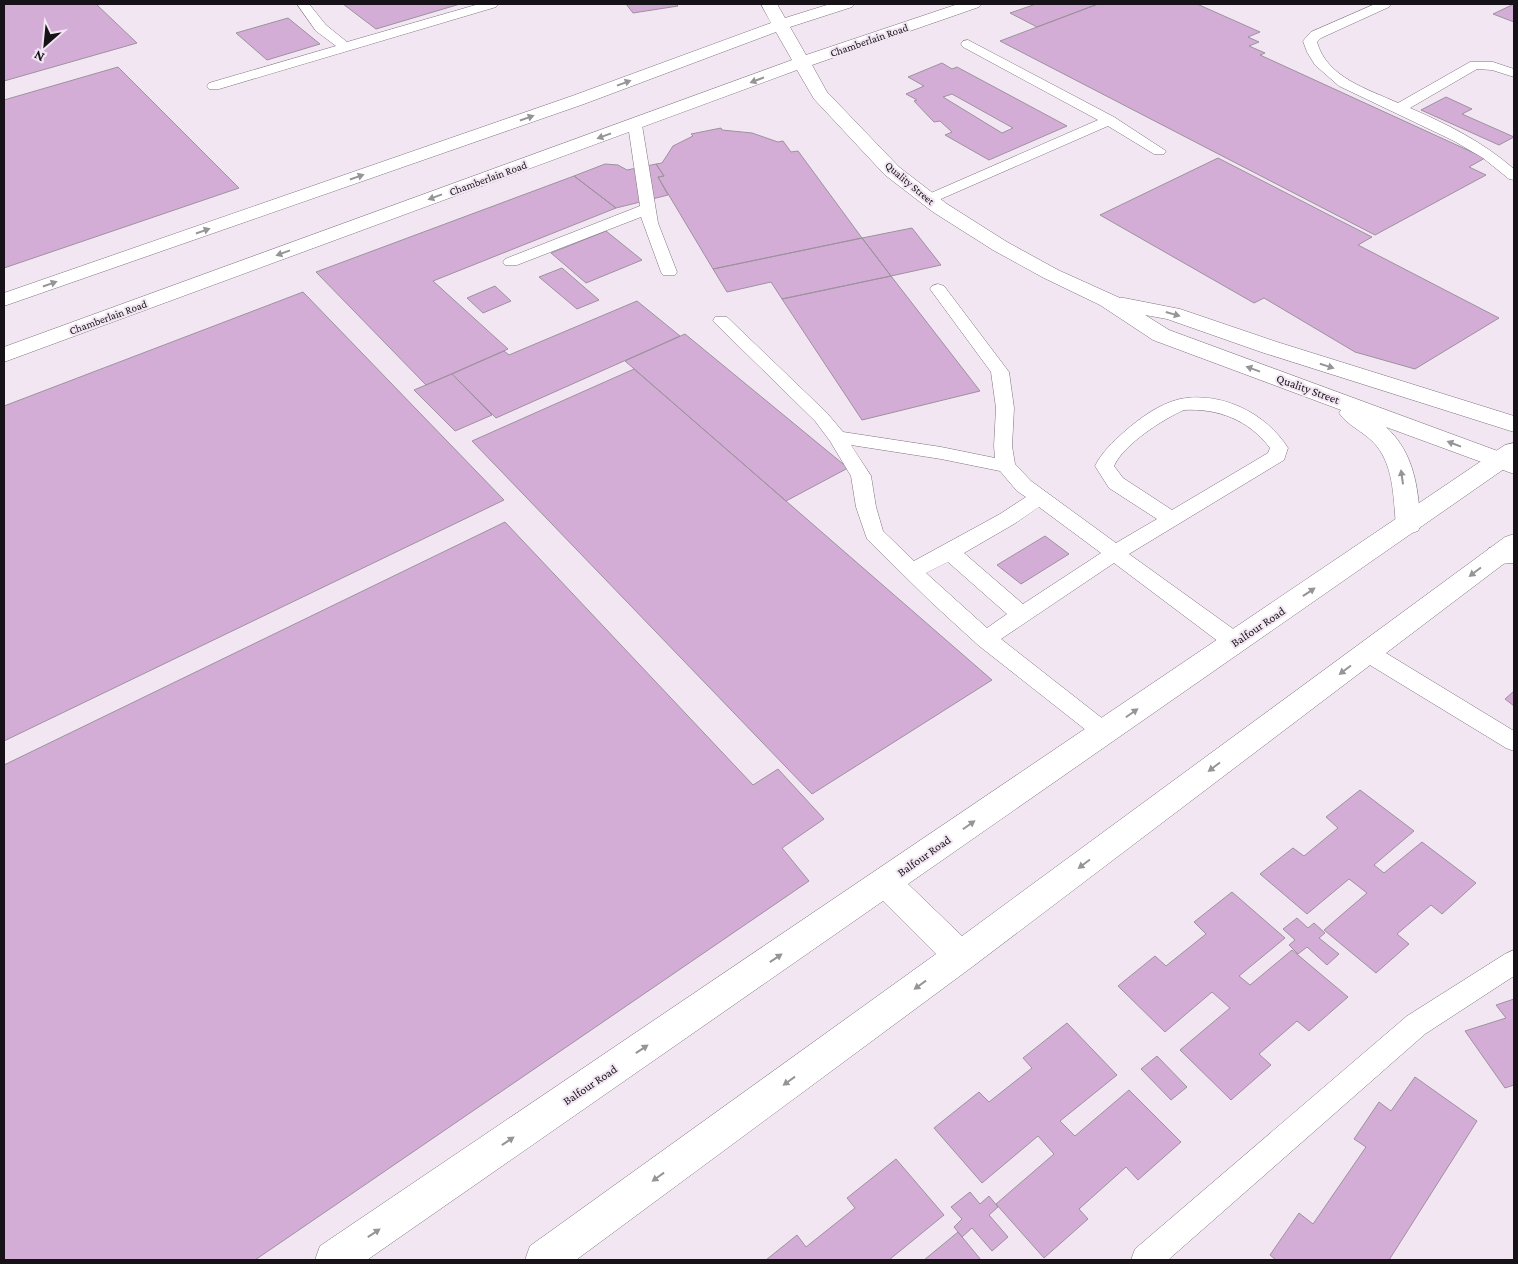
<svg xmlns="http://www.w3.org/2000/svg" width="1518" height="1264" viewBox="0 0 1518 1264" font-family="'Crimson Pro',serif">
  <rect width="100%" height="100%" fill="#f2e6f3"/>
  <!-- building -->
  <path fill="#d4add7" stroke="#9d929e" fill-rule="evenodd" d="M4 4H96L137 43 4 81Z
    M343 4H460L376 29Z
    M626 4H676L678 6 633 13Z
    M1036 4H1098L1037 27 1010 13Z
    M1098 4H1197L1260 32 1248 37 1259 42 1249 46 1265 53 1260 55 1485 158 1469 167 1486 175 1375 235 1000 41Z
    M1514 4V22L1493 14Z
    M288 18 320 44 267 60 236 33Z
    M942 63 952 69 957 67 1067 126 989 160 945 135 952 132 940 121 934 122 914 101 917 100 906 94 924 86 908 77ZM952 94 1013 128 1002 133 943 97Z
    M118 67 239 188 4 268V100Z
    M1446 97 1472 109 1462 114 1514 137 1499 145 1421 110Z
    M721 128 722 130 752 133 778 142 783 141 791 152 798 151 862 238 713 269 658 177 664 176 656 164 662 163 673 146 693 136 691 134Z
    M1218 158 1372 237 1358 245 1499 318 1415 369 1355 352 1264 298 1254 303 1100 215Z
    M605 164 618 165 627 170 656 164 664 176 658 177 668 195 616 208 574 176Z
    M574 176 616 208 433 281 508 349 426 385 316 272Z
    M912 228 941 265 891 276 862 238Z
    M606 231 642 260 586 283 551 253Z
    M862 238 891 276 782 299 771 282 727 292 713 269Z
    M562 268 599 300 577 309 539 277Z
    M891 276 980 391 862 420 782 299Z
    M495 286 511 301 483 313 467 298Z
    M303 292 504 500 4 741V406Z
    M637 301 680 336 496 418 452 374 504 351 509 355Z
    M685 334 848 468 786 501 625 361Z
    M634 369 786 501 992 680 812 794 472 441Z
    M452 374 492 415 455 431 414 390Z
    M505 522 753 785 778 769 824 819 782 848 809 881 255 1260H4V765Z
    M1045 536 1069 554 1021 584 997 565Z
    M1514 691V706L1505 699Z
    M1360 790 1414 831 1374 865 1384 873 1422 842 1476 883 1442 914 1431 905 1397 934 1409 944 1376 973 1324 930 1367 893 1349 879 1307 914 1260 874 1293 848 1304 856 1338 828 1326 817Z
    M1232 892 1285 938 1239 976 1250 985 1292 950 1348 997 1309 1031 1297 1021 1259 1054 1271 1065 1231 1100 1180 1050 1230 1008 1212 992 1165 1032 1118 986 1155 956 1166 966 1206 934 1194 922Z
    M1297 918 1308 928 1314 923 1325 933 1319 938 1339 954 1327 965 1307 947 1298 954 1289 945 1295 940 1283 929Z
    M1514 999V1085L1505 1088 1465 1031 1506 1018 1496 1005Z
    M1067 1023 1117 1075 1060 1121 1075 1136 1129 1090 1181 1142 1138 1180 1126 1167 1079 1209 1088 1219 1044 1258 996 1204 1054 1154 1038 1136 982 1183 934 1128 979 1092 989 1102 1032 1068 1023 1058Z
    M1157 1056 1187 1087 1171 1100 1141 1069Z
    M1415 1077 1477 1121 1389 1260H1276L1270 1255 1299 1213 1313 1224 1366 1147 1354 1139 1379 1102 1391 1111Z
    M896 1159 944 1215 889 1260H766L797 1235 806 1247 855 1208 847 1198Z
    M970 1192 980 1204 989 1196 998 1207 989 1215 1008 1237 992 1251 972 1228 962 1237 954 1227 962 1219 951 1207Z
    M958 1232 981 1260H924Z"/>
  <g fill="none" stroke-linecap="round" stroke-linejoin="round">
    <defs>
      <path id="service" d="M297 4H309L326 25 347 42 479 4H498L496 7 219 89H209L207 86 209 83 336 46 316 31Z
        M1375 4H1391L1389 7 1321 38 1317 42C1327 78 1368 89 1398 103L1470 62H1493L1514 69V77L1492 70 1477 69 1410 108C1447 124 1483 142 1514 169V180L1509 179 1483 158 1454 141 1339 86 1315 65 1307 52 1303 41 1311 32Z
        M968 40 1114 117 1166 151 1164 154H1154L1108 126 934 202H924L921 199 924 196 1098 120 963 47 961 44 963 41Z
        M635 121 640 122 642 125 658 223 677 272 675 275H663L661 272 641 217 517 265H505L503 262 505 259 640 206 628 125 630 122Z
        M938 284 944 286 1009 372 1014 408 1012 446 1015 464 1031 481 1116 543 1157 519 1109 488 1095 466C1102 452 1113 442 1124 432 1140 418 1159 404 1180 399 1221 391 1266 413 1288 448L1284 460 1129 554 1243 636 1246 642 1243 648 1235 650 1227 648 1114 563 1001 639 1112 726 1115 732 1112 738 1104 741 1096 738 978 645 931 602 867 539 856 507 851 476 830 441 815 421 713 321 715 317H727L827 413 843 432 941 447 995 458 994 446 996 408 991 372 930 289 932 286ZM1184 410C1218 408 1249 420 1270 448L1268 453 1172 510 1123 478 1114 466C1123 445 1163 419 1184 410ZM851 445 941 459 1000 471 1017 491 1026 497 1000 514 914 561 883 531 876 507 871 476ZM1039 507 1101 553 1023 604 964 553 1014 524ZM948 562 1007 614 987 628 926 573Z
        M1368 645 1376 647 1514 731V751L1506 748 1360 659 1357 653 1360 647Z
        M1514 950V976L1425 1034 1168 1260H1131L1135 1249 1407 1016 1505 954Z"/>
      <path id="minor" d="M1514 443V462L908 884 962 936 1505 537 1514 534V556L972 967 576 1260H525L530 1246 936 954 883 901 367 1260H315L320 1246 1505 445Z"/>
      <path id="tertiary" d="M761 4H777L785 18 830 4H854L852 7 790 27 806 55 958 4H981L979 7 812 65 827 92 899 167 947 204 1007 242 1058 270 1120 298H1124L1180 309 1277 342 1514 416V432L1261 352 1167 319 1145 315 1169 330 1514 457V474L1386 427C1409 448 1416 475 1419 505 1420 514 1423 523 1418 531L1409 534 1400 531 1396 525C1393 496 1394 462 1372 441 1362 431 1347 425 1339 413L1341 410 1153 340 1100 305 1044 278 993 250 933 212 885 175 814 99 797 70 4 362V347L792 60 776 32 584 104 4 306V293L572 96 771 23Z
        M1514 545V563L1498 564 1489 562 1485 555 1489 548Z"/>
    </defs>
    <!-- service casing -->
    <use href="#service" stroke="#7e747f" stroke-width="1"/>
    <!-- minor casing -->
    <use href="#minor" stroke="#7e747f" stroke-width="1"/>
    <!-- tertiary casing -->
    <use href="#tertiary" stroke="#7e747f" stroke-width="1"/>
    <!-- service -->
    <use href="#service" fill="#fff" fill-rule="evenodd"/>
    <!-- minor -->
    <use href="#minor" fill="#fff" fill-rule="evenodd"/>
    <!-- tertiary -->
    <use href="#tertiary" fill="#fff" fill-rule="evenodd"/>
  </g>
  <!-- one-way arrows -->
  <defs><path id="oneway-solid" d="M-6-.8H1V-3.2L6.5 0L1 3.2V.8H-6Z" transform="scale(1.25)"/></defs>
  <g fill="#969497">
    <use href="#oneway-solid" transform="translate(757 80) rotate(159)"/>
    <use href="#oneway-solid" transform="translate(624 83) rotate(-20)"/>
    <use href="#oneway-solid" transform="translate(527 118) rotate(-19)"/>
    <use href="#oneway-solid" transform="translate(604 136) rotate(160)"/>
    <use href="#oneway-solid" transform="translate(357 177) rotate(-19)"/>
    <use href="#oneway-solid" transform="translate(435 197) rotate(160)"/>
    <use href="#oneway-solid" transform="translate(203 231) rotate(-19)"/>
    <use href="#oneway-solid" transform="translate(283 253) rotate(160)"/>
    <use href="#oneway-solid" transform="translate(50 284) rotate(-19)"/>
    <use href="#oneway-solid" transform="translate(1173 314) rotate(16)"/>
    <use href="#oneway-solid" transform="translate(1327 366) rotate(18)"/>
    <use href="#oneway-solid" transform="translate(1253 369) rotate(-160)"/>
    <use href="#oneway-solid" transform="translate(1454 444) rotate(-159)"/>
    <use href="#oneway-solid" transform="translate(1402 477) rotate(-98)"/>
    <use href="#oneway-solid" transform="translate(1475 572) rotate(143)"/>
    <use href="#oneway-solid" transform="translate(1309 592) rotate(-34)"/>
    <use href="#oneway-solid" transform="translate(1345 670) rotate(143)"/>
    <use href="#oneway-solid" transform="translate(1132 713) rotate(-35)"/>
    <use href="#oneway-solid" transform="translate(1214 767) rotate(143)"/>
    <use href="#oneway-solid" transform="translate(969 825) rotate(-35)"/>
    <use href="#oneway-solid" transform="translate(1084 864) rotate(143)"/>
    <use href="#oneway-solid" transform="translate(776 958) rotate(-34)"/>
    <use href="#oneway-solid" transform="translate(920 985) rotate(144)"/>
    <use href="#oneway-solid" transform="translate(642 1049) rotate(-34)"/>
    <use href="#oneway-solid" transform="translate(789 1081) rotate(144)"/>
    <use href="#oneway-solid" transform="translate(508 1141) rotate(-34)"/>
    <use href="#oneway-solid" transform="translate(658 1177) rotate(144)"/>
    <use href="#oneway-solid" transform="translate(374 1233) rotate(-34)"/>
  </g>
  <g text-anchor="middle" stroke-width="4" stroke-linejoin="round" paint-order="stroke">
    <!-- far-street labels -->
    <g font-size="11" fill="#161217" stroke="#f2e6f3">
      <text transform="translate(869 40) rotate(-19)" y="4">Chamberlain Road</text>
      <text transform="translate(488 178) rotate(-20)" y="4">Chamberlain Road</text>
      <text transform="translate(910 183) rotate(40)" y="4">Quality Street</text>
      <text transform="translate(108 317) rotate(-20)" y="4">Chamberlain Road</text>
    </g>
    <!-- street labels -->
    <g font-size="12" fill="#161217" stroke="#f2e6f3">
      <text transform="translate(1308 389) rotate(20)" y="4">Quality Street</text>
      <text transform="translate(1258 627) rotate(-34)" y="4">Balfour Road</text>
      <text transform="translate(924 856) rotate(-35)" y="4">Balfour Road</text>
      <text transform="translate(590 1085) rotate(-34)" y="4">Balfour Road</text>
    </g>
  </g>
  <!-- border -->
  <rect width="1518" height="1264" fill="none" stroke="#161217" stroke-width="10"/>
  <!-- north arrow -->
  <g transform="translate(45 45) rotate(207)" stroke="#f2e6f3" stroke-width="4" paint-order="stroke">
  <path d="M0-4L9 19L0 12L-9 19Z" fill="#161217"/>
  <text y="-8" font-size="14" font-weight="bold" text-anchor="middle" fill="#161217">N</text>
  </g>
</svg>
